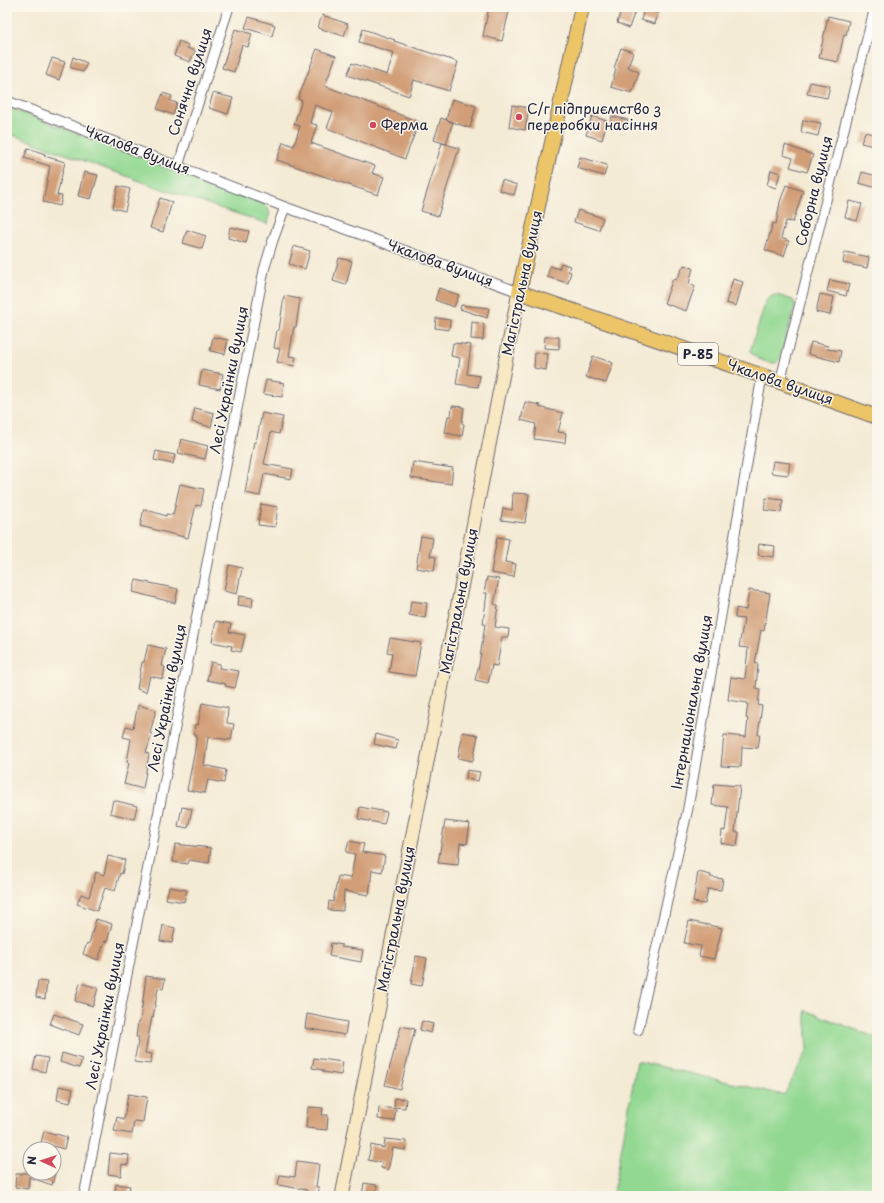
<svg xmlns="http://www.w3.org/2000/svg" width="884" height="1203" viewBox="0 0 884 1203" font-family="'Playpen Sans',sans-serif">
  <rect width="100%" height="100%" fill="#fbf7ec"/>
  <filter id="ink" filterUnits="userSpaceOnUse"><feTurbulence type="fractalNoise" baseFrequency=".025" numOctaves="2"/><feDisplacementMap in="SourceGraphic" scale="8" xChannelSelector="R" yChannelSelector="G"/><feConvolveMatrix kernelMatrix="1 2 1 2 8 2 1 2 1" color-interpolation-filters="sRGB"/></filter>
  <filter id="wash" filterUnits="userSpaceOnUse"><feTurbulence type="fractalNoise" baseFrequency=".012" numOctaves="4" result="noise"/><feDisplacementMap in="SourceGraphic" scale="16" xChannelSelector="R" yChannelSelector="G"/><feGaussianBlur stdDeviation="0.9" result="paint"/><feColorMatrix in="noise" values="0 0 0 0 0 0 0 0 0 0 0 0 0 0 0 0 0 1.4 0 .05"/><feComposite in="paint" operator="in"/></filter>
  <g filter="url(#wash)">
    <rect width="100%" height="100%" fill="#f4ebd5"/>
    <!-- green -->
    <path fill="#92d891" stroke="#5a7d66" d="M7 107 265 204C271 211 270 216 268 224L162 189 7 133Z
      M777 295 793 300 795 303V306L780 359 776 363C767 363 754 359 750 351L766 301 772 296Z
      M805 1010 877 1038V1196H613L637 1061 784 1095 808 1049Z"/>
    <g id="blocks">
      <!-- building -->
      <path fill="#d19e77" d="M489 7H510L502 41 483 36Z
        M622 7 635 11 629 28 617 23Z
        M644 9 658 13 655 24 641 20Z
        M322 15 348 24 344 36 318 28Z
        M828 16 849 21 846 35 844 34 838 62 819 58Z
        M249 17 275 25 272 36 245 28Z
        M235 29 252 34 248 47 242 45 234 72 222 68Z
        M363 29 395 40 394 41 458 62 449 91 414 80 409 96 347 75 352 63 387 75 394 53 359 42Z
        M179 41 188 45 187 48 195 51 190 62 174 56Z
        M621 48 633 52 628 67 639 72 632 93 611 87 616 69 614 68Z
        M317 49 336 56 325 86 419 122 405 159 327 128 333 112 315 105 310 123 317 125 311 143 375 166 372 173 384 177 378 195 277 160 283 142 294 146 300 126 294 124 302 100 298 99Z
        M73 57 87 63 83 72 70 67Z
        M52 58 65 62 59 80 46 75Z
        M810 82 830 86 827 98 807 94Z
        M163 93 172 96 170 101 177 103 173 115 157 109Z
        M213 93 233 98 228 114 209 108Z
        M452 99 476 106 470 128 446 120Z
        M512 105 529 108 525 130 509 127Z
        M592 116 607 121 602 140 586 135Z
        M612 116 628 120 625 129 610 125Z
        M441 118 453 122 446 144 434 140Z
        M803 120 821 123 818 136 801 132Z
        M865 132 877 135V147L861 143Z
        M442 143 459 148 438 216 421 211Z
        M785 145 813 155 807 172 790 167 793 158 783 155Z
        M28 148 45 154 44 156 65 162 57 195 62 196 60 206 43 202 50 166 24 158Z
        M580 157 607 165 604 176 577 168Z
        M771 170 780 173 776 188 767 185Z
        M84 172 98 175 91 199 78 196Z
        M862 172 877 176V188L859 183Z
        M502 180 517 185 514 195 499 190Z
        M786 185 803 191 793 222 786 221 781 238 789 241 784 256 765 250 773 223 776 224 780 202Z
        M118 186 130 189 125 211 113 208Z
        M160 198 172 202 163 232 150 228Z
        M849 201 862 204 857 221 845 217Z
        M578 210 603 218 599 230 574 222Z
        M230 227 249 231 246 243 228 238Z
        M187 230 206 236 202 249 183 243Z
        M294 246 310 251 305 269 289 264Z
        M845 252 869 257 867 268 843 263Z
        M339 258 352 261 346 285 333 281Z
        M561 263 570 266 568 271 571 272 568 283 547 277 550 266 559 269Z
        M684 265 693 268 689 284 695 286 686 311 664 303 673 279 676 280Z
        M733 279 743 282 736 306 726 303Z
        M830 280 849 284 846 296 827 291Z
        M439 288 459 295 454 307 435 300Z
        M820 294 834 297 830 315 816 312Z
        M284 296 300 299 296 327H294L289 356 296 357 294 366 277 362 280 349 274 348 277 330H279Z
        M461 305 489 308 487 318 460 309Z
        M436 318 450 320 449 330 435 328Z
        M472 322 484 324 483 340 471 339Z
        M213 337 228 340 225 354 210 351Z
        M545 337H559V349L544 348Z
        M811 342 828 346 827 349 841 351 839 362 808 354Z
        M453 343 471 345 467 374 480 376 478 387 456 384 460 358 451 356Z
        M535 353 548 354 546 370 534 368Z
        M593 356 613 363 606 383 586 377Z
        M202 370 223 374 220 389 199 385Z
        M266 380 284 383 282 397 263 394Z
        M525 402 540 405 539 407 563 413 558 432 566 433 565 443 534 439 536 424 521 420Z
        M452 406 464 407 462 423 464 424 462 436 445 433 448 416H451Z
        M195 408 214 413 211 427 192 422Z
        M262 413 283 417 279 434 271 432 264 464 293 469 291 479 264 474 260 496 245 493 254 442H256Z
        M181 439 208 446 205 459 178 453Z
        M156 451 175 455 173 464 154 460Z
        M773 461 790 463 788 475 771 473Z
        M413 462 453 468 451 484 411 478Z
        M180 484 204 489 201 506 196 505 188 538 140 526 144 509 166 516V514L173 515Z
        M513 493 529 494 525 523 501 520 503 508 512 510Z
        M766 498 783 500 781 512 764 510Z
        M261 504 278 507 275 527 258 525Z
        M421 536 433 538 430 556 436 557 434 571 416 568Z
        M497 537 509 539 505 562 516 564 514 577 491 573Z
        M759 544 775 546 774 557 758 555Z
        M229 565 242 568 237 594 224 591Z
        M487 577 499 579 494 604 498 605 495 627 509 629 508 637H502L497 666 492 665 488 683 475 680 479 665 485 624H483L487 593H484Z
        M136 580 178 589 175 603 133 592Z
        M749 590 770 593 764 631 761 630 755 663 758 664 756 688 760 689 758 705 762 706 758 735H760L758 748 742 747 741 767 721 766 724 735 746 737 748 719 746 718 748 703 728 700 731 677 745 679 748 648 739 647 744 619 735 618 736 608 746 610Z
        M239 596 253 598 252 607 238 605Z
        M411 601 427 603 425 618 409 615Z
        M216 621 231 624 229 632 245 635 241 652 231 650 232 646 212 642Z
        M390 638 421 643 415 676 389 672 392 653 387 652Z
        M148 645 166 649 162 666 165 667 163 679 150 676 146 692 137 689 142 662H144Z
        M211 662 220 664 219 668 239 671 235 688 225 686 226 684 207 680Z
        M202 703 228 708 227 723 234 724 231 740 208 737 204 765 226 770 224 783 208 780 205 793 187 790 194 755 197 735H194L195 724 198 725Z
        M138 705 156 710 150 733 152 734 146 753 149 754 143 789 124 784 129 763 127 762 131 739 123 737 126 726 133 728Z
        M463 732 478 735 473 761 458 758Z
        M376 734 398 740 396 749 374 744Z
        M467 770 480 772 478 781 466 779Z
        M714 784 740 786 735 832H739L737 846 721 843 722 830 725 831 728 807 712 805Z
        M113 800 137 806 134 819 110 813Z
        M182 807 192 809 188 828 178 826Z
        M360 807 387 812 384 824 358 819Z
        M445 821 470 824 467 844 460 843 458 865 438 863Z
        M349 841 364 844 362 852 385 856 382 872 372 870 369 895 344 891 343 911 328 910 329 901 333 902 338 876 351 878 355 854 346 852Z
        M175 844 211 848 209 863 189 860 188 864 173 862Z
        M108 856 125 860 122 874 120 873 115 891 105 888 97 911 77 904 81 894 89 897 96 872 104 875Z
        M698 872 711 875 710 877 723 879 721 890 708 889 705 904 693 902Z
        M169 887 187 890 184 902 166 899Z
        M96 919 112 924 107 942 105 941 98 960 83 954 87 943 89 944Z
        M689 921 722 928 714 959 699 956 701 946 684 943Z
        M163 925 175 928 172 943 160 941Z
        M331 943 342 945 341 947 363 950 361 962 329 956Z
        M416 956 427 958 422 986 411 984Z
        M146 976 165 979 163 989 158 988 153 1018 152 1017 145 1053 152 1054 150 1064 134 1062 139 1037H136L138 1022H140Z
        M38 981 47 982 45 999 36 997Z
        M80 983 98 988 93 1006 75 1001Z
        M54 1014 83 1024 79 1035 50 1024Z
        M307 1014 347 1022 345 1035 305 1028Z
        M422 1021 433 1024 431 1033 420 1030Z
        M401 1026 415 1029 400 1089 385 1085Z
        M62 1053 82 1059 79 1068 60 1062Z
        M36 1056 48 1058 45 1072 33 1069Z
        M314 1058 343 1062 341 1075 323 1072V1070L312 1068Z
        M59 1086 73 1089 70 1103 57 1100Z
        M128 1094 147 1097 143 1122 134 1121 132 1134 114 1131 117 1117 124 1119Z
        M395 1098 406 1099 405 1108 394 1107Z
        M308 1107 323 1108 322 1115H328L327 1130 306 1128Z
        M379 1107 396 1109 394 1121 378 1119Z
        M44 1131 67 1137 64 1149 41 1143Z
        M385 1139 406 1141 405 1150 393 1148 388 1170 381 1168 382 1163 368 1160 371 1145 384 1148Z
        M110 1153 129 1155 128 1165 122 1164 121 1176 108 1174Z
        M297 1161 319 1164 316 1187H319L318 1196H306L307 1190 278 1185 280 1175 295 1177Z
        M22 1173H55L52 1185 29 1177 28 1189 15 1187 16 1174H22Z
        M364 1183 377 1185 376 1196H362Z
        M116 1184 130 1186 128 1195 115 1192Z"/>
    </g>
  </g>
  <g filter="url(#ink)">
    <use href="#blocks" fill-opacity="0" stroke="#6c6871" stroke-width="1"/>
    <g fill="none" stroke-linecap="round" stroke-linejoin="round">
      <defs>
        <path id="street" d="M7 101 285 207 519 292
          M178 166 229 7
          M780 382 875 7
          M638 1030 688 808 762 376
          M84 1196 264 270 273 240 285 207"/>
        <path id="secondary" d="M342 1196 519 292"/>
        <path id="primary" d="M582 7 519 292 780 382 877 417"/>
      </defs>
      <!-- street casing -->
      <use href="#street" stroke="#6c6871" stroke-width="11"/>
      <!-- secondary casing -->
      <use href="#secondary" stroke="#6c6871" stroke-width="15"/>
      <!-- primary casing -->
      <use href="#primary" stroke="#6c6871" stroke-width="16"/>
      <!-- street -->
      <use href="#street" stroke="#fff" stroke-width="9"/>
      <!-- secondary -->
      <use href="#secondary" stroke="#f8e8c3" stroke-width="13"/>
      <!-- primary -->
      <use href="#primary" stroke="#edc569" stroke-width="14"/>
    </g>
  </g>
  <!-- markers -->
  <g fill="#d1495b" stroke="#fbf7ec" stroke-width="1.5">
    <circle cx="519" cy="117" r="4"/>
    <circle cx="373" cy="125" r="4"/>
  </g>
  <g text-anchor="middle" stroke-width="3" stroke-linejoin="round" paint-order="stroke">
    <!-- shield labels -->
    <rect fill="#fbf7ec" stroke="#636270" stroke-width="1" x="678" y="343" width="40" height="22" rx="3"/>
    <g font-size="13" font-weight="bold" fill="#22223b">
      <text x="698" y="359">Р-85</text>
    </g>
    <!-- street labels -->
    <g font-size="14" fill="#22223b" stroke="#fbf7ec">
      <text transform="translate(190 82) rotate(-72)" y="5">Сонячна вулиця</text>
      <text transform="translate(137 150) rotate(21)" y="5">Чкалова вулиця</text>
      <text transform="translate(814 191) rotate(-76)" y="5">Соборна вулиця</text>
      <text transform="translate(440 263) rotate(20)" y="5">Чкалова вулиця</text>
      <text transform="translate(522 283) rotate(-78)" y="5">Магістральна вулиця</text>
      <text transform="translate(229 380) rotate(-79)" y="5">Лесі Українки вулиця</text>
      <text transform="translate(780 382) rotate(19)" y="5">Чкалова вулиця</text>
      <text transform="translate(459 601) rotate(-79)" y="5">Магістральна вулиця</text>
      <text transform="translate(167 698) rotate(-79)" y="5">Лесі Українки вулиця</text>
      <text transform="translate(692 702) rotate(-80)" y="5">Інтернаціональна вулиця</text>
      <text transform="translate(396 919) rotate(-79)" y="5">Магістральна вулиця</text>
      <text transform="translate(105 1016) rotate(-79)" y="5">Лесі Українки вулиця</text>
    </g>
    <!-- poi labels -->
    <g font-size="14" fill="#22223b" stroke="#fbf7ec" text-anchor="start">
      <text x="527" y="114">С/г підприємство з<tspan x="527" dy="16">переробки насіння</tspan></text>
      <text x="381" y="130">Ферма</text>
    </g>
  </g>
  <!-- margin -->
  <rect width="884" height="1203" fill="none" stroke="#fbf7ec" stroke-width="24"/>
  <!-- north arrow -->
  <g transform="translate(42 1161) rotate(273)"><circle r="19" fill="#fbf7ec" stroke="#a4a2a5"/>
  <path d="M0-3L7 15L0 10L-7 15Z" fill="#d1495b"/>
  <text y="-6" font-size="11" font-weight="bold" text-anchor="middle" fill="#22223b">N</text>
  </g>
</svg>
